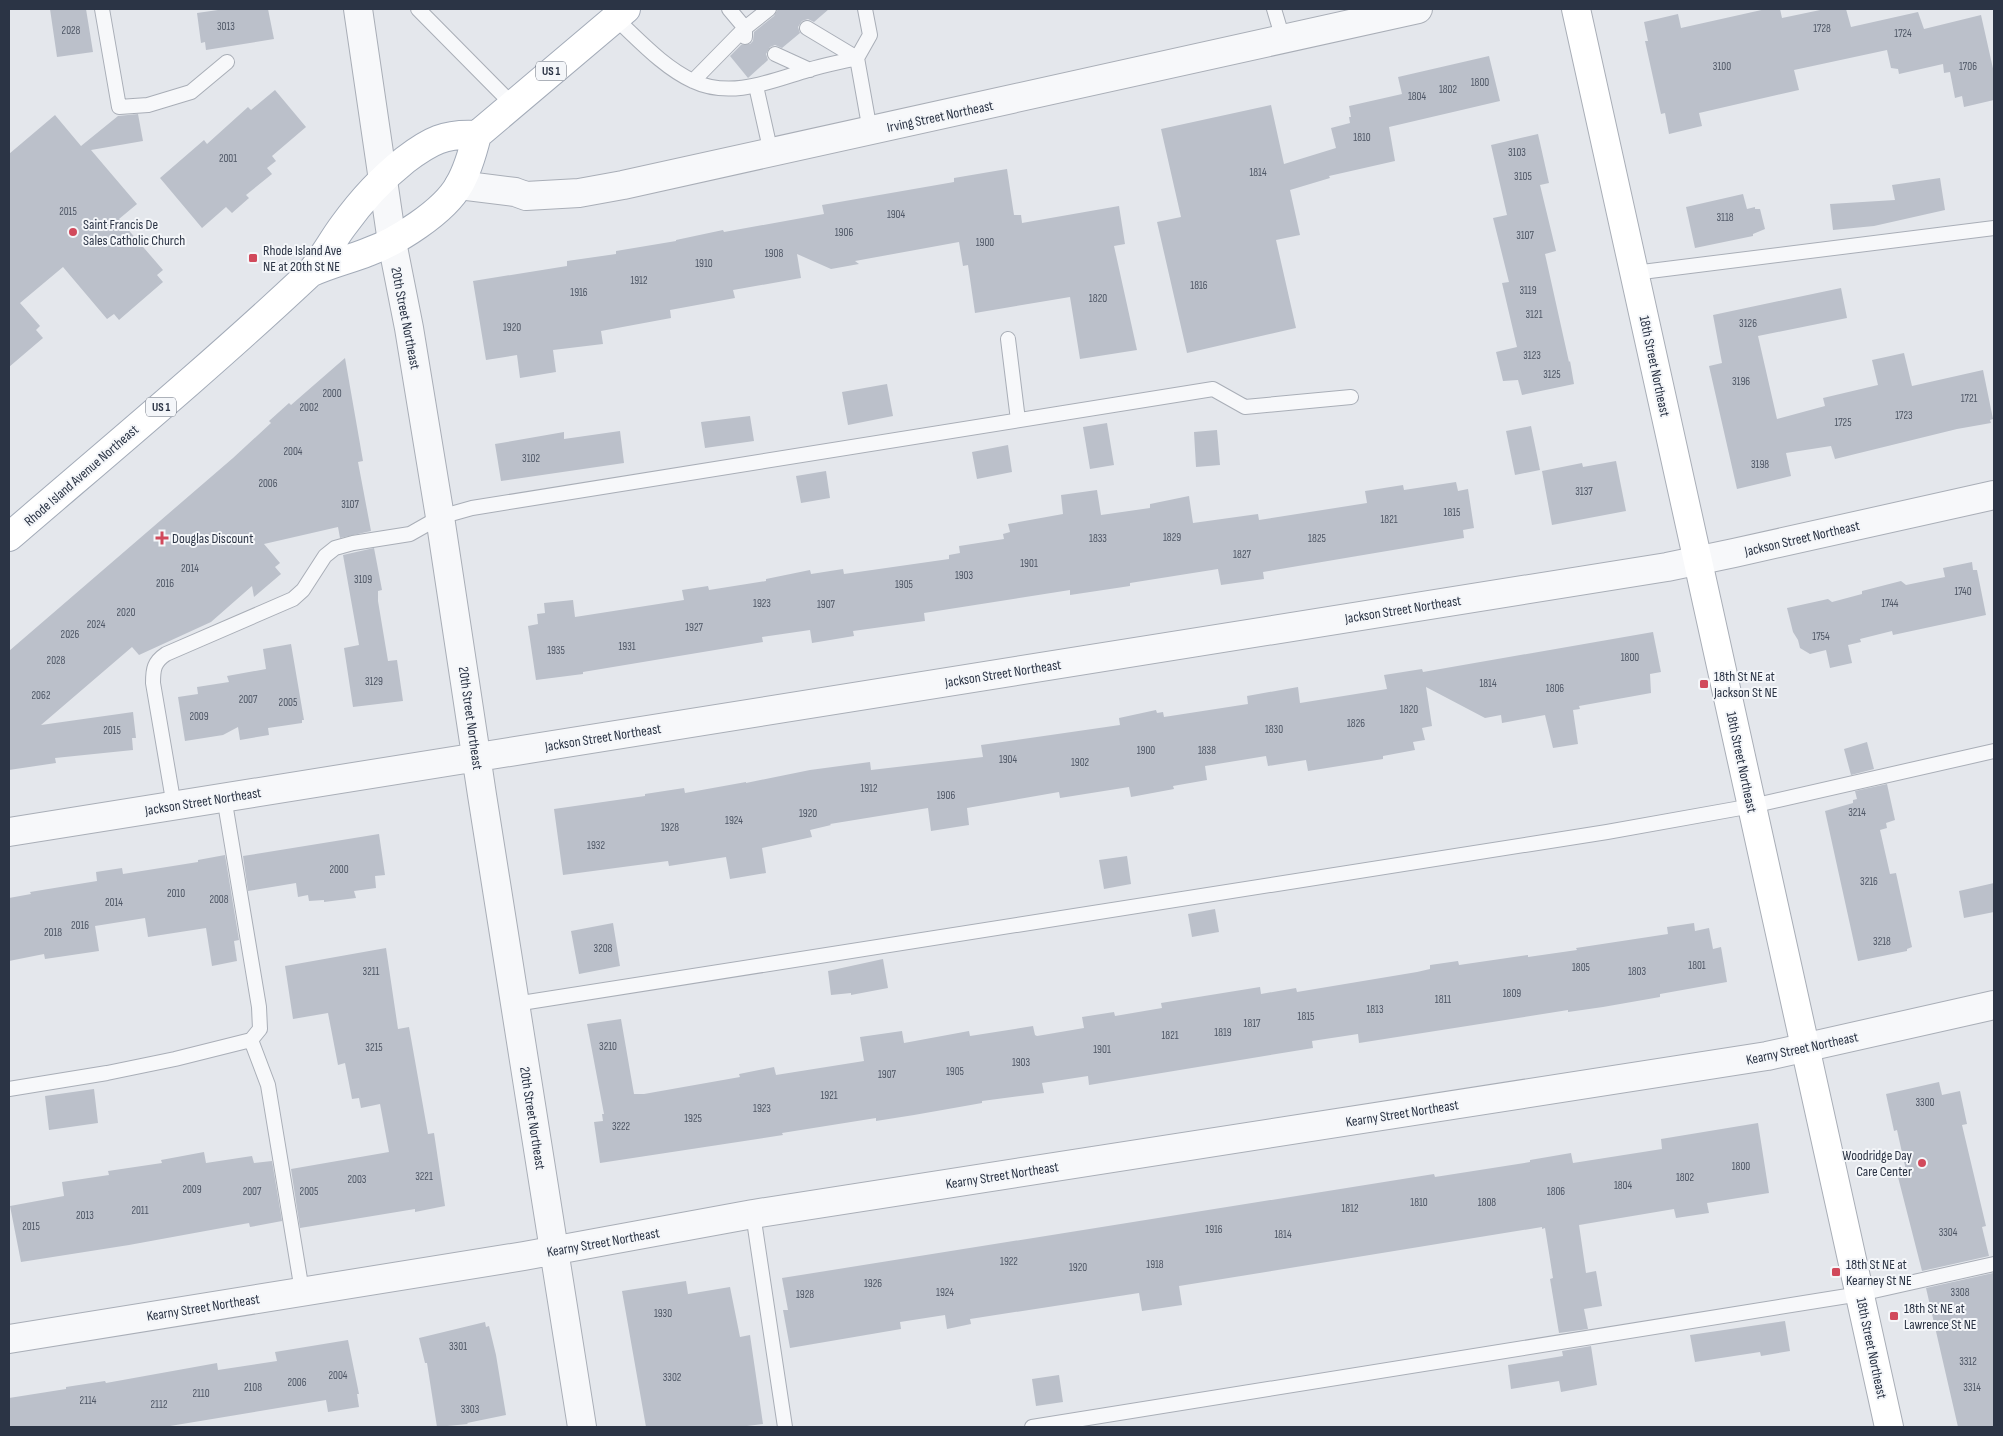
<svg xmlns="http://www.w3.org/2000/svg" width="2003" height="1436" viewBox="0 0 2003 1436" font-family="'Sofia Sans Condensed',sans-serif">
  <rect width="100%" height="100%" fill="#e4e7ec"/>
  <!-- building -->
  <path fill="#bbc0ca" d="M50 9H86L93 52 57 57Z
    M225 9H268L274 39 206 50 205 42 201 43 197 13Z
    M778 9H829L814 22 808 19 802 21 798 27 800 33 782 48 775 45 770 47 766 54 768 60 748 78 730 56 741 45 750 44 753 41 754 32 774 16Z
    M1766 9H1780L1782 18 1825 9H1846L1851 27 1918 12 1924 29 1981 15 1994 73V100L1964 107 1962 96 1955 98 1950 72 1944 73 1943 64 1899 74 1898 69 1891 68 1887 50 1794 70 1799 90 1699 113 1702 126 1669 134 1665 113 1661 114 1645 41H1648L1644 22 1678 14 1681 28Z
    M1489 56 1500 101 1389 127 1395 161 1329 176 1330 178 1290 190 1300 235 1276 240 1296 328 1187 353 1157 222 1181 217 1161 129 1271 105 1284 164 1336 148 1331 128 1350 123 1349 117H1351L1349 106 1402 94 1398 77Z
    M275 90 306 127 272 156 276 161 267 168 272 174 246 195 249 198 232 213 226 207 202 228 160 178 204 140 207 144 248 107 251 110Z
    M138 114 143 141 91 150 137 204 119 219 163 270 157 275 163 282 119 320 114 314 107 319 63 267 20 303 40 326 36 330 43 338 9 367V154L55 115 81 146 118 116Z
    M1538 134 1549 183 1540 185 1556 251 1545 254 1569 362 1570 361 1574 384 1522 395 1518 380 1503 381 1496 352 1517 347 1502 283 1509 282 1493 218 1507 215 1491 145Z
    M1007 169 1014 215H1021L1022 223 1119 206 1125 244 1114 246 1137 350 1080 359 1070 297 975 313 968 265 963 266 959 242 855 261 859 264 831 269 797 254 801 278 733 290 735 298 670 310 671 318 601 331 603 344 553 350 556 372 520 378 517 355 486 360 473 281 567 266V261L616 254V251L676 241V240L723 230 724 232 824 214 822 205 954 182V178Z
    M1940 178 1945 210 1874 226 1833 230 1830 204 1895 200 1892 185Z
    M1743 194 1747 209 1755 207V209H1760L1765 229 1753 234V236L1695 248 1686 207Z
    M1841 288 1847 318 1758 336 1777 419 1825 406 1823 398 1878 385 1872 360 1904 353 1912 386 1983 370 1993 419 1990 420 1991 423 1957 429 1835 459 1831 446 1786 453 1791 476 1737 489 1709 366 1722 363 1713 315Z
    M345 358 363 461 358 462 371 531 340 538 338 527 264 544 280 563 275 567 281 574 254 597 252 586 211 622 139 655 132 647 41 725 133 712 136 738H132L133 750 55 758 56 763 9 770V651L233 458 271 423 269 421 289 403 291 405Z
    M887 384 893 416 848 425 842 392Z
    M750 416 754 441 705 448 701 422Z
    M1107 423 1114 465 1090 469 1083 427Z
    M1531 426 1540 470 1515 475 1506 431Z
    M1217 430 1220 465 1196 467 1194 432Z
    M620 431 624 463 501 481 495 444 564 432V439Z
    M1008 445 1012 472 977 479 972 452Z
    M1616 461 1626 511 1552 525 1542 471 1582 463 1583 467Z
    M826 471 830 498 801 503 796 476Z
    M1456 482 1458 491 1468 489 1474 528 1463 530 1464 538 1263 572 1264 579 1221 585 1218 569 1130 583V586L1070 595V590L924 613 925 621 853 631 854 636 812 643 810 630 762 637 763 642 583 672V674L536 680 528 626 538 624 537 614 545 613 544 603 573 600 575 617 684 600 682 590 708 586 709 590 766 581V579L810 570 811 574 843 569 844 574 949 559V555L960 553 959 546 1004 539 1003 534 1010 532 1008 524 1063 514 1061 495 1097 490 1101 515 1150 508V504L1189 496 1193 523 1258 514 1259 520 1367 503 1365 491 1403 485 1404 490Z
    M374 548 382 590 378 591V601L388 661 397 660 403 701 353 707 344 648 359 645 343 555Z
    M1972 562 1973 570H1977L1986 615 1893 635 1892 631 1860 639 1861 642 1848 645 1852 663 1830 668 1826 650 1810 654 1800 648 1798 640 1793 632 1787 608 1828 599 1832 602 1862 594V591L1901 581 1906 585 1945 577 1943 568Z
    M1653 632 1661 672 1650 674 1651 693 1579 706 1580 709 1573 710 1578 744 1553 748 1545 715 1502 723 1501 715 1485 718 1426 687 1432 726 1422 728 1425 740 1413 742 1415 750 1383 756V759L1308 771 1306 760 1268 766 1266 756 1205 766 1207 780 1173 786 1174 789 1131 797 1129 787 1060 798 1059 792 967 808 969 825 931 831 928 808 830 824 831 825 810 830 812 837 762 848 766 873 730 879 726 857 669 866 668 861 563 875 554 809 645 796V794L684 788 685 793 746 782V783L810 770 870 762 871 770 983 757 981 745 1120 725 1119 718 1156 710 1157 713 1163 712 1164 717 1248 704 1247 696 1298 687 1300 703 1387 689 1384 675 1422 669 1423 672Z
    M291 644 304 720H302V723L268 728 269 735 240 740 238 727 223 735 185 741 178 697 198 694 197 687 229 682 227 676 266 669 263 649Z
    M1867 742 1874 769 1851 775 1844 749Z
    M1887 784 1895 820 1886 823 1887 828 1880 830 1890 874 1896 873 1912 947 1907 949V951L1858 961 1825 811 1853 803V800L1857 799 1855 791Z
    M379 834 385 875 375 876 376 888 354 891 356 898 324 902V900L309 901 308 895 298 897 296 883 248 891 243 856Z
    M225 855 239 940 234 941 237 961 212 966 206 928 148 937 145 918 95 926 99 951 45 959 44 954 9 961V898L31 894 30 892 97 881 96 872 122 868 123 874 198 862V860Z
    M1127 856 1131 884 1104 889 1099 860Z
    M1994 883V912L1964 918 1959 891Z
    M1215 909 1219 932 1192 937 1188 914Z
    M613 923 620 966 579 974 571 931Z
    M1694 923 1695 931 1709 928 1713 949 1721 947 1727 982 1660 994V997L1603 1007 1568 1012V1010L1359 1043 1358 1034 1312 1041 1313 1048 1089 1085 1088 1076 1042 1083 1044 1093 982 1101V1103L914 1115 876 1121V1118L782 1133 783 1135 600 1163 594 1122 603 1121 602 1114H604L587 1024 621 1019 634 1094H644L740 1077 739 1074 774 1067 776 1075 864 1061 860 1037 902 1031 904 1043 969 1031 970 1036 1033 1026 1035 1035 1037 1036 1084 1028 1082 1017 1114 1012 1115 1016 1162 1008 1161 1003 1260 987 1261 994 1296 988 1297 992 1417 972 1430 969V965L1458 961 1459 965 1528 955V957L1577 950 1576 948 1668 934 1667 927Z
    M386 948 398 1029 409 1027 428 1134 434 1133 445 1206 415 1212V1209L300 1228 291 1169 389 1152 380 1104 361 1108 359 1098 352 1099 345 1063 338 1065 328 1013 293 1019 285 966Z
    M883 959 888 988 851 995V993L831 995 828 971Z
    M1939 1082 1942 1095 1960 1091 1967 1124 1962 1125 1986 1226 1982 1227 1989 1256 1922 1271 1898 1177 1907 1175 1897 1130 1894 1131 1886 1094Z
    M94 1089 98 1123 49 1130 45 1096Z
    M1758 1123 1769 1193 1707 1203 1709 1213 1676 1218 1674 1209 1579 1225 1586 1273 1596 1271 1602 1306 1584 1309 1588 1329 1559 1333 1550 1279 1553 1278 1545 1228 1542 1229V1227L1179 1286 1182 1305 1142 1311 1139 1293 970 1319 971 1324 947 1329 945 1315 900 1322 901 1329 790 1348 783 1310H788L782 1278 1434 1174 1435 1177 1530 1162V1160L1571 1153 1573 1163 1662 1149 1661 1139Z
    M204 1152 206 1163 252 1156 254 1163 272 1161 282 1221 250 1227 249 1223 129 1245 21 1262 10 1206 64 1196 62 1182 109 1175 108 1171 162 1163 161 1160Z
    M1993 1273 1994 1427H1958L1926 1288Z
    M686 1281 688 1294 730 1287 740 1337 750 1335 763 1424 739 1427H646L622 1291Z
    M1785 1321 1790 1351 1761 1356 1760 1352 1695 1362 1690 1335Z
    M485 1322 486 1327 489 1326 496 1355 506 1415 467 1423 468 1424 437 1427 427 1363H425L419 1338Z
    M348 1340 359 1394H357L359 1407 328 1412 326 1400 164 1427H9V1398L66 1389V1387L105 1381 106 1383 217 1363 218 1370 277 1361 275 1352Z
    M1591 1346 1597 1385 1561 1392 1559 1381 1511 1389 1508 1365 1563 1356 1562 1351Z
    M1059 1375 1063 1402 1036 1406 1032 1379Z"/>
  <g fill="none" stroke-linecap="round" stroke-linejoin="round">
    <defs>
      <path id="service" d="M102 9 119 107 148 105 191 92 227 62
        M418 9 512 104
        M729 9 745 28V37
        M865 9 870 35 857 58 870 131
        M1274 9 1283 39
        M615 18C639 40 663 67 693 81 731 99 771 81 808 70 824 65 841 62 857 58
        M807 28 857 58
        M775 54 810 70
        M693 81 745 28 769 9
        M756 86 771 153
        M1634 273 1994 228
        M1008 339 1018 420
        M174 806 153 683C153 669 154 662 166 654L293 599 303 590 325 556 335 548 353 543 410 534 440 517 472 508 1213 389 1245 407 1351 397
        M515 1004 1607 832 1752 806 1994 751
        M251 1040 268 1085 302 1291
        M9 1089 107 1073 175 1059 251 1040 260 1029 259 1007 224 797
        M753 1214 785 1427
        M1032 1427 1860 1294 1994 1264"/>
      <path id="minor" d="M358 9 392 242 409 328 440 517 482 795 582 1427
        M459 185 515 192 526 196 579 193 623 185 1418 9
        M9 832 1667 567 1734 553 1994 495
        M9 1339 524 1256 753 1214 1767 1056 1994 1005"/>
      <path id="secondary" d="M1576 9 1889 1427"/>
      <path id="primary" d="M310 273C329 264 348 260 368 252 396 242 444 212 459 185 468 170 473 151 477 135L626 9
        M9 537C109 451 211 366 308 275 322 261 331 242 343 226 361 201 381 179 405 160 430 141 445 133 477 135"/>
    </defs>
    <!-- service casing -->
    <use href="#service" stroke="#a9aeb7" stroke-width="16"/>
    <!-- minor casing -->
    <use href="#minor" stroke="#a9aeb7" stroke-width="30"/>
    <!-- secondary casing -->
    <use href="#secondary" stroke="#a9aeb7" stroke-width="30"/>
    <!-- primary casing -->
    <use href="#primary" stroke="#a3abb8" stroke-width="30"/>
    <!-- service -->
    <use href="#service" stroke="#f7f8fa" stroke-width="14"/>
    <!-- minor -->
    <use href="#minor" stroke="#f7f8fa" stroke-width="28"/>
    <!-- secondary -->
    <use href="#secondary" stroke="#fff" stroke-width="28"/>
    <!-- primary -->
    <use href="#primary" stroke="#fff" stroke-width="28"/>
  </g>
  <!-- markers -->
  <g fill="#d1495b" stroke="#f4f6f9" stroke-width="2">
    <circle cx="73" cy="232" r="5"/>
    <rect x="248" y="253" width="10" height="10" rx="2.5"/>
    <path d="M159.5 530.5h5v5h5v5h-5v5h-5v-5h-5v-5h5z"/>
    <rect x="1699" y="679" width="10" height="10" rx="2.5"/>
    <circle cx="1922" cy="1163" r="5"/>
    <rect x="1831" y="1267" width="10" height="10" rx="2.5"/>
    <rect x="1889" y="1311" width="10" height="10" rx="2.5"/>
  </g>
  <g text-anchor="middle" stroke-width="4" stroke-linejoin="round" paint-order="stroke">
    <!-- number labels -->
    <g font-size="11" fill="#4f5766">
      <text x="226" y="30">3013</text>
      <text x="1822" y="32">1728</text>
      <text x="71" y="34">2028</text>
      <text x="1903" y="37">1724</text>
      <text x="1722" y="70">3100</text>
      <text x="1968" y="70">1706</text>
      <text x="1480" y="86">1800</text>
      <text x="1448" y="93">1802</text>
      <text x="1417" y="100">1804</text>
      <text x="1362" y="141">1810</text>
      <text x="1517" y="156">3103</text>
      <text x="228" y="162">2001</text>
      <text x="1258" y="176">1814</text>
      <text x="1523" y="180">3105</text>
      <text x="68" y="215">2015</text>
      <text x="896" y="218">1904</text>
      <text x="1725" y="221">3118</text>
      <text x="844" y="236">1906</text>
      <text x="1525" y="239">3107</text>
      <text x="985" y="246">1900</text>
      <text x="774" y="257">1908</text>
      <text x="704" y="267">1910</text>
      <text x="639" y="284">1912</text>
      <text x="1199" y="289">1816</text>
      <text x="1528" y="294">3119</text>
      <text x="579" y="296">1916</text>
      <text x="1098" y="302">1820</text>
      <text x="1534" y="318">3121</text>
      <text x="1748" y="327">3126</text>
      <text x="512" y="331">1920</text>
      <text x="1532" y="359">3123</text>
      <text x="1552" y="378">3125</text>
      <text x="1741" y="385">3196</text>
      <text x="332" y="397">2000</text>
      <text x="1969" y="402">1721</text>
      <text x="309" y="411">2002</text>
      <text x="1904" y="419">1723</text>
      <text x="1843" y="426">1725</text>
      <text x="293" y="455">2004</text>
      <text x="531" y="462">3102</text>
      <text x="1760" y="468">3198</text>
      <text x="268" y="487">2006</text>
      <text x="1584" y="495">3137</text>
      <text x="350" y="508">3107</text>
      <text x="1452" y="516">1815</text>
      <text x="1389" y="523">1821</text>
      <text x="1172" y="541">1829</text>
      <text x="1098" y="542">1833</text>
      <text x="1317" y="542">1825</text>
      <text x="1242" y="558">1827</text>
      <text x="1029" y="567">1901</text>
      <text x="190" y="572">2014</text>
      <text x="964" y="579">1903</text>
      <text x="363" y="583">3109</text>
      <text x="165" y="587">2016</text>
      <text x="904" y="588">1905</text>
      <text x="1963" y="595">1740</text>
      <text x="762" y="607">1923</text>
      <text x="1890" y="607">1744</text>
      <text x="826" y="608">1907</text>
      <text x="126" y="616">2020</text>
      <text x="96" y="628">2024</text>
      <text x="694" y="631">1927</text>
      <text x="70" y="638">2026</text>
      <text x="1821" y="640">1754</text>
      <text x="627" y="650">1931</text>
      <text x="556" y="654">1935</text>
      <text x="1630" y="661">1800</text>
      <text x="56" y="664">2028</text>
      <text x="374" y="685">3129</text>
      <text x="1488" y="687">1814</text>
      <text x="1555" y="692">1806</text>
      <text x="41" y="699">2062</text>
      <text x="248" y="703">2007</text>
      <text x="288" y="706">2005</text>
      <text x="1409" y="713">1820</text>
      <text x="199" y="720">2009</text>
      <text x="1356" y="727">1826</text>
      <text x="1274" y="733">1830</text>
      <text x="112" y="734">2015</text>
      <text x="1146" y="754">1900</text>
      <text x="1207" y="754">1838</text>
      <text x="1008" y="763">1904</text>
      <text x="1080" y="766">1902</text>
      <text x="869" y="792">1912</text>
      <text x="946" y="799">1906</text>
      <text x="1857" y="816">3214</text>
      <text x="808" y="817">1920</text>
      <text x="734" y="824">1924</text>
      <text x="670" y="831">1928</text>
      <text x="596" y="849">1932</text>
      <text x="339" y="873">2000</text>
      <text x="1869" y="885">3216</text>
      <text x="176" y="897">2010</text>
      <text x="219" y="903">2008</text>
      <text x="114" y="906">2014</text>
      <text x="80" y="929">2016</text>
      <text x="53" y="936">2018</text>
      <text x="1882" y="945">3218</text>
      <text x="603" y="952">3208</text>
      <text x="1697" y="969">1801</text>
      <text x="1581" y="971">1805</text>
      <text x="371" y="975">3211</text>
      <text x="1637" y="975">1803</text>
      <text x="1512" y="997">1809</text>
      <text x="1443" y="1003">1811</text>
      <text x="1375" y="1013">1813</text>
      <text x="1306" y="1020">1815</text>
      <text x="1252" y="1027">1817</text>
      <text x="1223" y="1036">1819</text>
      <text x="1170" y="1039">1821</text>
      <text x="608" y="1050">3210</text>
      <text x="374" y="1051">3215</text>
      <text x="1102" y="1053">1901</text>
      <text x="1021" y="1066">1903</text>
      <text x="955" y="1075">1905</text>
      <text x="887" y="1078">1907</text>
      <text x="829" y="1099">1921</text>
      <text x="1925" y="1106">3300</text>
      <text x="762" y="1112">1923</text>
      <text x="693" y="1122">1925</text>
      <text x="621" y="1130">3222</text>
      <text x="1741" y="1170">1800</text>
      <text x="424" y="1180">3221</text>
      <text x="1685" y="1181">1802</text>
      <text x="357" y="1183">2003</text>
      <text x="1623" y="1189">1804</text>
      <text x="192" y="1193">2009</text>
      <text x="252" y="1195">2007</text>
      <text x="309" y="1195">2005</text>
      <text x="1556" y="1195">1806</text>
      <text x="1419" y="1206">1810</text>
      <text x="1487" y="1206">1808</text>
      <text x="1350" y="1212">1812</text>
      <text x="140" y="1214">2011</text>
      <text x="85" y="1219">2013</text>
      <text x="31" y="1230">2015</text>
      <text x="1214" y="1233">1916</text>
      <text x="1948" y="1236">3304</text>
      <text x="1283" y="1238">1814</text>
      <text x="1009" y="1265">1922</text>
      <text x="1155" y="1268">1918</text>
      <text x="1078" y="1271">1920</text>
      <text x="873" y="1287">1926</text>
      <text x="945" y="1296">1924</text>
      <text x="1960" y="1296">3308</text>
      <text x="805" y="1298">1928</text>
      <text x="663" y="1317">1930</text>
      <text x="458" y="1350">3301</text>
      <text x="1968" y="1365">3312</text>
      <text x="338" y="1379">2004</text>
      <text x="672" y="1381">3302</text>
      <text x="297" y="1386">2006</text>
      <text x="253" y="1391">2108</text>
      <text x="1972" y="1391">3314</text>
      <text x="201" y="1397">2110</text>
      <text x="88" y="1404">2114</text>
      <text x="159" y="1408">2112</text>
      <text x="470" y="1413">3303</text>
    </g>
    <!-- shield labels -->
    <g fill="#f4f6f9" stroke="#676e7b" stroke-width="1">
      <rect x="536" y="61.5" width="30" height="19" rx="4"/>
      <rect x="146" y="397.5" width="30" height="19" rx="4"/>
    </g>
    <g font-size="12" font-weight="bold" fill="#2b3445">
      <text x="551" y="75">US 1</text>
      <text x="161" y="411">US 1</text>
    </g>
    <!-- street labels -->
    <g font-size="14" fill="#2b3445" stroke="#f4f6f9">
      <text transform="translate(940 116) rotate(-12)" y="5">Irving Street Northeast</text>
      <text transform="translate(406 318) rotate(79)" y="5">20th Street Northeast</text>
      <text transform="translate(1655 366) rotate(78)" y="5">18th Street Northeast</text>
      <text transform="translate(81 475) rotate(-41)" y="5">Rhode Island Avenue Northeast</text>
      <text transform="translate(1802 538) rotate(-13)" y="5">Jackson Street Northeast</text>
      <text transform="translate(1403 609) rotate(-9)" y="5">Jackson Street Northeast</text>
      <text transform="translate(1003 673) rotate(-9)" y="5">Jackson Street Northeast</text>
      <text transform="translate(471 718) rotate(82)" y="5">20th Street Northeast</text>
      <text transform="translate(603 737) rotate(-9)" y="5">Jackson Street Northeast</text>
      <text transform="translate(1742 762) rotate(78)" y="5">18th Street Northeast</text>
      <text transform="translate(203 801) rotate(-9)" y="5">Jackson Street Northeast</text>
      <text transform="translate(1802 1048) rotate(-12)" y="5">Kearny Street Northeast</text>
      <text transform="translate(1402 1113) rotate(-9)" y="5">Kearny Street Northeast</text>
      <text transform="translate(533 1118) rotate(81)" y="5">20th Street Northeast</text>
      <text transform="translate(1002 1175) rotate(-9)" y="5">Kearny Street Northeast</text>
      <text transform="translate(603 1242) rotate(-10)" y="5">Kearny Street Northeast</text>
      <text transform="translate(203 1307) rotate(-9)" y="5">Kearny Street Northeast</text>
      <text transform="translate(1872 1348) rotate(78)" y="5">18th Street Northeast</text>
    </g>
    <!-- poi labels -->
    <g font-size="14" fill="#2b3445" stroke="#f4f6f9" text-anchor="start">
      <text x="83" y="229">Saint Francis De<tspan x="83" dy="16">Sales Catholic Church</tspan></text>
      <text x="263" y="255">Rhode Island Ave<tspan x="263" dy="16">NE at 20th St NE</tspan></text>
      <text x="172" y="543">Douglas Discount</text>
      <text x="1714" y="681">18th St NE at<tspan x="1714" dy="16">Jackson St NE</tspan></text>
      <text x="1912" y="1160" text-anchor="end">Woodridge Day<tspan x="1912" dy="16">Care Center</tspan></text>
      <text x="1846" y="1269">18th St NE at<tspan x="1846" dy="16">Kearney St NE</tspan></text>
      <text x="1904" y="1313">18th St NE at<tspan x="1904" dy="16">Lawrence St NE</tspan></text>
    </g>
  </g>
  <!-- border -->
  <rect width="2003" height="1436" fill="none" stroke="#2b3445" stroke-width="20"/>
</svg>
